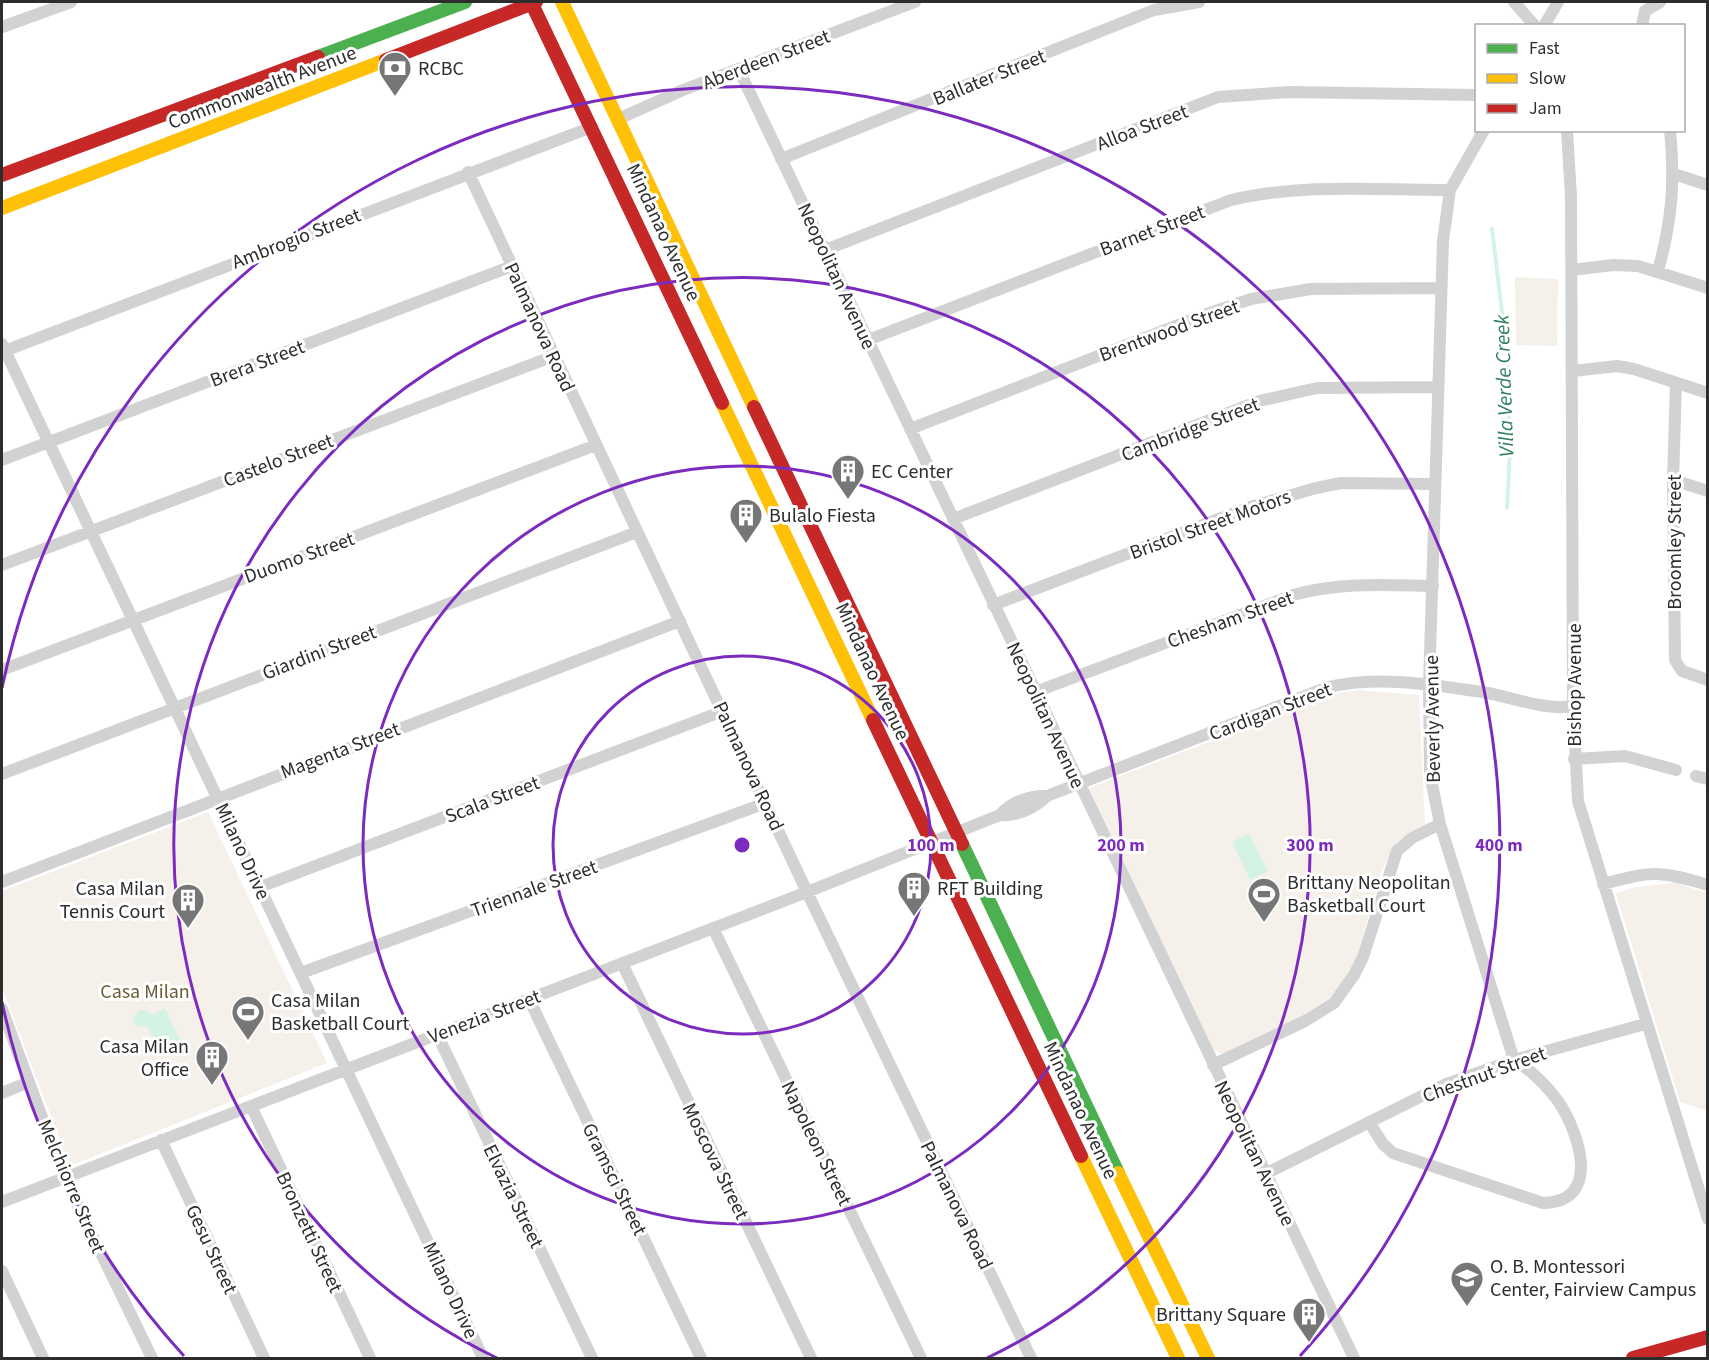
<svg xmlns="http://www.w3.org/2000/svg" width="1709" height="1360" viewBox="0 0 1709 1360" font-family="'Source Sans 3',sans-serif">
  <rect width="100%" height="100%" fill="#fff"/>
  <!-- green -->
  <path fill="#f5f0ea" d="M1515 277 1558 279 1557 346 1516 345Z
    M1359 690 1419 695 1425 825 1396 843 1382 870 1357 956 1342 984 1330 997 1300 1017 1223 1054 1213 1050 1089 788 1333 694Z
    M208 812 327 1063 70 1166 2 988V891Z
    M1676 883 1707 893V1111L1680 1102 1616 894 1634 887Z"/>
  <!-- water -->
  <path fill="#d4f3e5" d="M1249 833 1268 871 1250 880 1232 842Z
    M165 1008 182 1044 162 1055 148 1028 135 1025 133 1017 139 1010H147L152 1015Z"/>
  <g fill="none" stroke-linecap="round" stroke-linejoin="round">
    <!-- stream -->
    <path stroke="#d4f3e5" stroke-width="4" d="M1492 229 1507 354 1510 449 1507 508"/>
    <!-- street -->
    <path stroke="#d2d2d2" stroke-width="12" d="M1514 2 1535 26
      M1544 26 1558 2
      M1642 26 1645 11 1660 2
      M2 27 71 2
      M739 70 1354 1358
      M618 119 683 90 915 2
      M1567 130 1571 197 1573 705 1578 801 1708 1219
      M781 159 1154 10 1199 2
      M468 172 807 892 1031 1358
      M1674 174 1708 185
      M825 250 1218 97 1289 92 1476 95
      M1572 270 1613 265 1638 266 1708 288
      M1658 271C1672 219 1675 185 1670 130
      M868 340 1231 200C1302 183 1377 190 1450 190
      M2 344 483 1358
      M2 352 592 127
      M1573 371 1617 366 1634 369 1708 393
      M1676 383 1673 480 1675 660 1682 671 1708 680
      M910 429 1201 316 1251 299 1311 289 1439 288
      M2 460 512 266
      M1673 480 1708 491
      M953 519 1259 401 1317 388 1437 387
      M2 565 554 356
      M993 605 1250 507 1316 488 1341 483 1435 484
      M2 670 596 445
      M1035 692 1293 595C1342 582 1383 585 1433 586
      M1574 759 1625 756 1676 770
      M2 774 637 532
      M1696 776 1708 779
      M1000 815C1016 817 1035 808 1047 796
      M2 882 680 621
      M1603 884C1652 871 1658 870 1708 885
      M260 887 723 711
      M713 928 921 1358
      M622 963 811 1358
      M301 973 766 803
      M529 999 701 1358
      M2 1009 64 1177 152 1358
      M437 1034 592 1358
      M1213 1065 1305 1021 1334 1003 1354 975 1363 957 1397 851 1412 838 1440 824
      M2 1093 29 1082
      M251 1106 370 1358
      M1369 1122 1383 1144 1393 1153 1543 1203C1603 1202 1579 1132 1558 1101 1546 1085 1531 1070 1514 1060L1440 824 1430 774 1429 686 1443 241 1450 190 1484 130
      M161 1140 264 1358
      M1265 1174 1444 1085 1514 1060 1645 1024
      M2 1202 807 892 1000 815C1011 802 1030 795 1047 796L1328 687C1380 675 1436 685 1488 693 1509 697 1556 713 1573 705
      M2 1271 43 1358"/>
    <!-- fast -->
    <path stroke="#4caf50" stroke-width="14" d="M318 57 465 2
      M962 844 1118 1173"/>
    <!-- slow -->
    <path stroke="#ffc107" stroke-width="14" d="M562 2 754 407
      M2 208 386 60
      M722 403 873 720
      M1081 1156 1178 1358
      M1118 1173 1208 1358"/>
    <!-- jam -->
    <path stroke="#c62828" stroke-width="14" d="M531 2 722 403
      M386 60 536 2
      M2 175 318 57
      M754 407 962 844
      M873 720 1081 1156
      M1633 1358 1708 1337"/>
  </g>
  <!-- distance rings -->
  <g fill="none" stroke="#7b2cbf" stroke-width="3">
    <circle cx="742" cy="845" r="189"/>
    <circle cx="742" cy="845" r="379"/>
    <path d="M497 1358A568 568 0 1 1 987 1358"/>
    <path d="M184 1356A757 757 0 0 1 2 1002M2 688A757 757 0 1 1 1300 1356"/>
  </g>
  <!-- icons -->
  <defs>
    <symbol id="bank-pin" viewBox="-11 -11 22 30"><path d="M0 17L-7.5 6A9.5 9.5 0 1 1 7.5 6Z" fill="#767676" stroke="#fff"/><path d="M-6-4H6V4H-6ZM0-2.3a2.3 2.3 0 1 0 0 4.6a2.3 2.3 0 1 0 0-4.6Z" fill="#fff"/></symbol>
    <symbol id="building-pin" viewBox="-11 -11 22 30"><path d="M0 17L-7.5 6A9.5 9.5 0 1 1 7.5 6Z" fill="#767676" stroke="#fff"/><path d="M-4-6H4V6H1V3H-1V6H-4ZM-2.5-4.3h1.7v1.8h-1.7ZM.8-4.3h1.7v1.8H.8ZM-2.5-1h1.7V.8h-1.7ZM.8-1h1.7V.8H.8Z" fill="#fff"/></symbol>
    <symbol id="stadium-pin" viewBox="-11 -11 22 30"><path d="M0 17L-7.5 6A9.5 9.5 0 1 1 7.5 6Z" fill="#767676" stroke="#fff"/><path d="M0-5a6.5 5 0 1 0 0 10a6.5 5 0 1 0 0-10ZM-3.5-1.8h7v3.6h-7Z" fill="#fff"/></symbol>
    <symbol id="school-pin" viewBox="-11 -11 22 30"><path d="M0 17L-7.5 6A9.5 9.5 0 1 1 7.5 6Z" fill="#767676" stroke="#fff"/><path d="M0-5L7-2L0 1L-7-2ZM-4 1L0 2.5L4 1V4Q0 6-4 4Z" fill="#fff"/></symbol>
  </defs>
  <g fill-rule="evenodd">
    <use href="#bank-pin" x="376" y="49" width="38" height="52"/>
    <use href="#building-pin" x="829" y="452" width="38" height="52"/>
    <use href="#building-pin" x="727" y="496" width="38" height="52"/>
    <use href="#building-pin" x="895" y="869" width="38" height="52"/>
    <use href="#stadium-pin" x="1245" y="875" width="38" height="52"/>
    <use href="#building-pin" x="169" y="881" width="38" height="52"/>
    <use href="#stadium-pin" x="229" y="993" width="38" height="52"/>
    <use href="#building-pin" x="193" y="1038" width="38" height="52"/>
    <use href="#school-pin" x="1448" y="1259" width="38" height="52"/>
    <use href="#building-pin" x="1290" y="1295" width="38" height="52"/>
  </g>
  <g text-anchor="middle" stroke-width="6" stroke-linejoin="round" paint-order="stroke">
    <!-- street labels -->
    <g font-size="20" fill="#2d2d2d" stroke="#fff">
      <text transform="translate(766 59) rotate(-21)" y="7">Aberdeen Street</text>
      <text transform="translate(989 77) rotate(-22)" y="7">Ballater Street</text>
      <text transform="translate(262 87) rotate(-21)" y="7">Commonwealth Avenue</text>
      <text transform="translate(1142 127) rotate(-21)" y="7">Alloa Street</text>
      <text transform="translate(1152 230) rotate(-21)" y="7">Barnet Street</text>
      <text transform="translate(664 232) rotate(65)" y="7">Mindanao Avenue</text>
      <text transform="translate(296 238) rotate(-21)" y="7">Ambrogio Street</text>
      <text transform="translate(837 276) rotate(65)" y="7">Neopolitan Avenue</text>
      <text transform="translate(540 327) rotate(65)" y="7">Palmanova Road</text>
      <text transform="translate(1169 330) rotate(-20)" y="7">Brentwood Street</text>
      <text transform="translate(257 363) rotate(-21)" y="7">Brera Street</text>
      <text transform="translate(1190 429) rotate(-21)" y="7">Cambridge Street</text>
      <text transform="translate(278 460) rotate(-21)" y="7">Castelo Street</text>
      <text transform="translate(1210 524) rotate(-20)" y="7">Bristol Street Motors</text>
      <text transform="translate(1674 542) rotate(-90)" y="7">Broomley Street</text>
      <text transform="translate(299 557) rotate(-20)" y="7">Duomo Street</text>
      <text transform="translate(1230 619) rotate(-20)" y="7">Chesham Street</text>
      <text transform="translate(319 652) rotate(-21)" y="7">Giardini Street</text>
      <text transform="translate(873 671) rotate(65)" y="7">Mindanao Avenue</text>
      <text transform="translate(1574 685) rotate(-90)" y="7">Bishop Avenue</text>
      <text transform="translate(1270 711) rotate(-21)" y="7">Cardigan Street</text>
      <text transform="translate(1046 715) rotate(65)" y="7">Neopolitan Avenue</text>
      <text transform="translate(1432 719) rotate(-91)" y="7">Beverly Avenue</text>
      <text transform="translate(340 750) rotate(-21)" y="7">Magenta Street</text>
      <text transform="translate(749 766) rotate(65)" y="7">Palmanova Road</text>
      <text transform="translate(492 799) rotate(-21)" y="7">Scala Street</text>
      <text transform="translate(243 851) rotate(65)" y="7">Milano Drive</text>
      <text transform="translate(534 888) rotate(-20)" y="7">Triennale Street</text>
      <text transform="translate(484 1016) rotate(-21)" y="7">Venezia Street</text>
      <text transform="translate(1484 1074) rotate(-20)" y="7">Chestnut Street</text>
      <text transform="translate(1081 1110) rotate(65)" y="7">Mindanao Avenue</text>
      <text transform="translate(817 1143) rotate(64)" y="7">Napoleon Street</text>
      <text transform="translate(1255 1153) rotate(64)" y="7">Neopolitan Avenue</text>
      <text transform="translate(716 1161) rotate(64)" y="7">Moscova Street</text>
      <text transform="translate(615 1179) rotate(64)" y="7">Gramsci Street</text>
      <text transform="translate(72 1186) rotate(67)" y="7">Melchiorre Street</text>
      <text transform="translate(514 1196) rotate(64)" y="7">Elvazia Street</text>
      <text transform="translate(957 1205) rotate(64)" y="7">Palmanova Road</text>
      <text transform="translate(310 1232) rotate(65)" y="7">Bronzetti Street</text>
      <text transform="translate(212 1249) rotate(65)" y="7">Gesu Street</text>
      <text transform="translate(451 1290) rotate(65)" y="7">Milano Drive</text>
    </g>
    <!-- poi labels -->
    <g font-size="20" fill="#2d2d2d" stroke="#fff" text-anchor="start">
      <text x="418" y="75">RCBC</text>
      <text x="871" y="478">EC Center</text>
      <text x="769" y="522">Bulalo Fiesta</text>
      <text x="1287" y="889">Brittany Neopolitan<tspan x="1287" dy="23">Basketball Court</tspan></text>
      <text x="165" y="895" text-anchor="end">Casa Milan<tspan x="165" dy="23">Tennis Court</tspan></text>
      <text x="937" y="895">RFT Building</text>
      <text x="271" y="1007">Casa Milan<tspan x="271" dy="23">Basketball Court</tspan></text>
      <text x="189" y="1053" text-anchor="end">Casa Milan<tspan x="189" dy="23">Office</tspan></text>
      <text x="1490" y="1273">O. B. Montessori<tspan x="1490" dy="23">Center, Fairview Campus</tspan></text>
      <text x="1286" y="1321" text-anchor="end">Brittany Square</text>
    </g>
    <!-- park labels -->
    <g font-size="20" fill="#6c5b36" stroke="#fff">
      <text x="145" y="998">Casa Milan</text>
    </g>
    <!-- water labels -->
    <g font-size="21" font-style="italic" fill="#2f815c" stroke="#fff">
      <text transform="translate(1504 386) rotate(-92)" y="7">Villa Verde Creek</text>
    </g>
  </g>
  <circle cx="742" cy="845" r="9" fill="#7b2cbf" stroke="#fff" stroke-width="3"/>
  <g font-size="18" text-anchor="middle" font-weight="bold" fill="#7b2cbf" stroke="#fff" stroke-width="6" stroke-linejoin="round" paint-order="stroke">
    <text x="931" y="851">100 m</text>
    <text x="1121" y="851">200 m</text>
    <text x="1310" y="851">300 m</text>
    <text x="1499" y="851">400 m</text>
  </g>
  <!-- border -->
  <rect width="1709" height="1360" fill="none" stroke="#2d2d2d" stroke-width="6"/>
  <!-- legend -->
  <rect x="1475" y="24" width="210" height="108" fill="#ffffff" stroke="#ababab" stroke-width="1.5"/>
  <rect x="1487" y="44" width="30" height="9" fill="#4caf50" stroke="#ababab" stroke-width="1.5"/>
  <text x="1529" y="54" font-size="18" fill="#2d2d2d">Fast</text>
  <rect x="1487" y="74" width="30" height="9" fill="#ffc107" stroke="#ababab" stroke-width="1.5"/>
  <text x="1529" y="84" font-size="18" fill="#2d2d2d">Slow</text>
  <rect x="1487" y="104" width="30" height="9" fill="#c62828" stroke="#ababab" stroke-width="1.5"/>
  <text x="1529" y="114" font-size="18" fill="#2d2d2d">Jam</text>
</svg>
